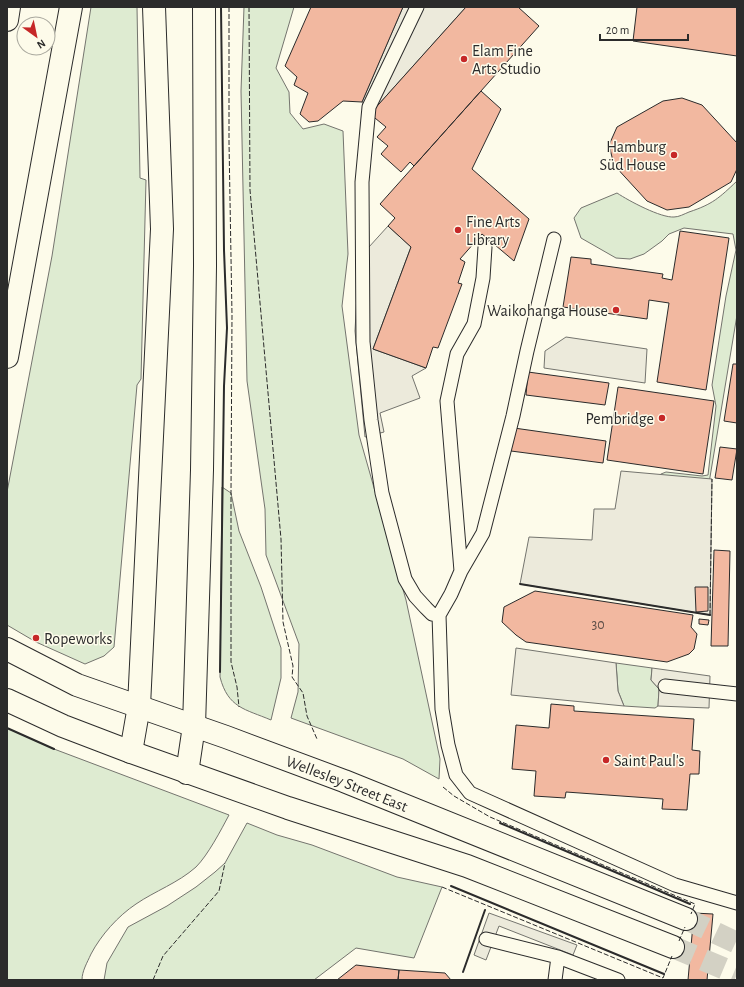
<svg xmlns="http://www.w3.org/2000/svg" width="744" height="987" viewBox="0 0 744 987" font-family="'Alegreya Sans',sans-serif">
  <rect width="100%" height="100%" fill="#fdfbea"/>
  <!-- green -->
  <path fill="#deebd1" stroke="#74746e" d="M91 7H137L140 178 146 180 141 379 137 385 114 647 104 656 85 664 36 642 7 625V492L52 256Z
    M244 7H294L276 68 289 92 290 113 303 129 324 124 343 131 348 254 342 306 359 435 406 600 440 759 439 779 403 759 291 718 298 692 299 644 266 555 265 509 247 381 241 91Z
    M737 181V315L709 483 655 479 661 474 666 472 702 476 708 475 716 406 712 385 726 296 736 250 733 234 684 228 669 234 662 241 644 254 630 259 616 258 581 238 574 218 581 208 617 193C629 201 661 218 674 217 679 217 684 214 689 212 713 204 719 198 737 181Z
    M222 487 231 493 239 531 261 587 281 648V678L271 720C245 709 228 708 220 677Z
    M616 663 652 668 651 680 659 689 658 706 655 708 624 706 618 691Z
    M7 728 54 749 229 815C221 830 208 855 196 867 178 883 155 891 136 904 118 916 101 935 91 954 87 963 82 971 82 980H7Z
    M247 823 277 835 312 845 397 877 442 887 414 958 356 948 314 980H104L107 963 128 927 167 906 196 887 215 872 225 863Z"/>
  <!-- parking -->
  <path fill="#eceadb" stroke="#74746e" d="M403 7H466L370 114 362 102Z
    M388 226 411 247 373 349 426 368 412 376 420 398 380 413 384 432 365 437 355 331 359 258Z
    M566 337 647 349 645 383 544 368 545 351Z
    M621 471 712 479 710 615 520 584 529 537 592 540 594 509H615Z
    M516 648 616 663 618 691 624 706 511 695Z
    M652 668 710 676 709 708 658 706 659 689 651 680Z
    M489 913 577 945 573 955 499 926 486 960 474 955Z"/>
  <!-- building -->
  <path fill="#f2b8a0" stroke="#2b2b2b" d="M311 7H403L362 102 343 101 318 121 309 122 300 114 308 93 294 85 297 77 285 66Z
    M466 7H518L539 26 414 166 410 162 401 172 381 154 388 146 377 137 386 127 370 114Z
    M637 7H737V56L633 41Z
    M481 91 501 109 472 169 529 219 514 261 482 234 460 259 465 262 458 283 462 284 438 348 433 347 426 368 373 349 411 247 388 226 395 218 380 204Z
    M682 98 702 105 737 143V169L731 182 689 207 667 210 647 201 614 165 609 145 617 127 663 101Z
    M680 231 729 238 706 390 657 382 669 303 649 300 647 319 563 307 571 257 591 259V264L663 274 662 278 672 280Z
    M733 364H737V423L724 421Z
    M528 372 609 383 605 405 526 395Z
    M618 387 714 401 703 474 607 460Z
    M514 428 606 441 603 463 511 451Z
    M720 447 737 449 732 480 715 478Z
    M714 550 730 551 728 646H711Z
    M695 587H708V611L696 612Z
    M535 591 693 615 691 627 697 634 694 649 689 654 667 662 526 642 516 635 502 622 504 607Z
    M699 619 709 620 708 625 699 624Z
    M551 704 574 706V711L694 719 692 750 700 751 699 774H690L687 810 662 809 663 799 566 792 565 798 534 796 536 771 512 769 516 725 549 728Z
    M694 913 713 914 707 980H688Z
    M356 965 399 970 398 980H337Z
    M399 970 445 973 451 980H398Z"/>
  <g fill="none" stroke-linecap="round" stroke-linejoin="round">
    <!-- secondary-tunnel -->
    <path stroke="#d3d1c4" stroke-width="22" stroke-dasharray="22 11" stroke-linecap="butt" d="M686 919 737 943
      M673 947 737 974"/>
    <defs>
      <path id="service" d="M417 7 369 107 362 182 363 342 371 420 382 493 405 579 415 596 426 608 432 614 439 615
        M554 239 527 351 513 416 483 533 461 571 451 594 439 615 442 709 448 745 456 775 470 793 675 885 737 903
        M461 571 447 401 457 354 474 324 483 278 485 247
        M665 686 737 694
        M486 939 558 957 618 980
        M555 980 558 957"/>
      <g id="secondary">
        <path id="s1" d="M7 649 77 685 226 737 344 781 686 919"/>
        <path d="M7 700 63 726 131 752 288 808 467 866 673 947"/>
      </g>
      <path id="motorway" d="M7 20 9 7
        M7 357 71 7
        M131 752 139 706 162 229 154 7
        M187 773 194 726 202 470 205 266 204 7"/>
    </defs>
    <!-- service casing -->
    <use href="#service" stroke="#2b2b2b" stroke-width="15"/>
    <!-- secondary casing -->
    <use href="#secondary" stroke="#2b2b2b" stroke-width="24"/>
    <!-- motorway casing -->
    <use href="#motorway" stroke="#2b2b2b" stroke-width="24"/>
    <!-- service -->
    <use href="#service" stroke="#fdfbea" stroke-width="13"/>
    <!-- secondary -->
    <use href="#secondary" stroke="#fdfbea" stroke-width="22"/>
    <!-- motorway -->
    <use href="#motorway" stroke="#fdfbea" stroke-width="22"/>
    <!-- fence -->
    <path stroke="#2b2b2b" stroke-width="1" stroke-dasharray="5 2" stroke-linecap="butt" d="M229 7V142L232 315 231 493V662L237 687 239 707
      M249 7 250 190 281 539 283 622 293 666 292 677 303 693 307 716 317 739
      M710 615 712 479
      M443 787 454 796 490 817 695 904 691 914
      M442 887 663 978 672 956
      M679 941 685 927
      M153 980 163 956 219 891 225 863"/>
    <!-- wall -->
    <path stroke="#2b2b2b" stroke-width="2" d="M520 584 710 615
      M220 672 224 386 227 328 224 250 221 7
      M7 728 54 749
      M500 823 690 904
      M451 886 664 974
      M463 972 485 910"/>
  </g>
  <!-- markers -->
  <g fill="#c62828" stroke="#fdfbea" stroke-width="1.5">
    <circle cx="464" cy="59" r="4"/>
    <circle cx="674" cy="155" r="4"/>
    <circle cx="458" cy="230" r="4"/>
    <circle cx="616" cy="310" r="4"/>
    <circle cx="662" cy="418" r="4"/>
    <circle cx="36" cy="638" r="4"/>
    <circle cx="606" cy="760" r="4"/>
  </g>
  <g text-anchor="middle" stroke-width="3" stroke-linejoin="round" paint-order="stroke">
    <!-- number labels -->
    <g font-size="14" fill="#5d4e48">
      <text x="598" y="629">30</text>
    </g>
    <!-- poi labels -->
    <g font-size="16" fill="#2b2b2b" stroke="#fdfbea" text-anchor="start">
      <text x="472" y="56">Elam Fine<tspan x="472" dy="18">Arts Studio</tspan></text>
      <text x="666" y="152" text-anchor="end">Hamburg<tspan x="666" dy="18">Süd House</tspan></text>
      <text x="466" y="227">Fine Arts<tspan x="466" dy="18">Library</tspan></text>
      <text x="608" y="316" text-anchor="end">Waikohanga House</text>
      <text x="654" y="424" text-anchor="end">Pembridge</text>
      <text x="44" y="644">Ropeworks</text>
      <text x="614" y="766">Saint Paul's</text>
    </g>
    <!-- street labels -->
    <g font-size="16" fill="#2b2b2b" stroke="#fdfbea">
      <text dy="6" stroke="none"><textPath href="#s1" startOffset="366">Wellesley Street East</textPath></text>
    </g>
  </g>
  <!-- border -->
  <rect width="744" height="987" fill="none" stroke="#2b2b2b" stroke-width="16"/>
  <!-- north arrow -->
  <g transform="translate(36 36) rotate(147)"><circle r="19" fill="#fdfbea" stroke="#a9a89e"/>
  <path d="M0-3L7 15L0 10L-7 15Z" fill="#c62828"/>
  <text y="-6" font-size="11" font-weight="bold" text-anchor="middle" fill="#2b2b2b">N</text>
  </g>
  <!-- scale -->
  <path d="M600 34v6h88v-6" fill="none" stroke="#2b2b2b" stroke-width="2"/>
  <text x="606" y="34" font-size="12" fill="#2b2b2b" stroke="#fdfbea" stroke-width="3" paint-order="stroke">20 m</text>
</svg>
